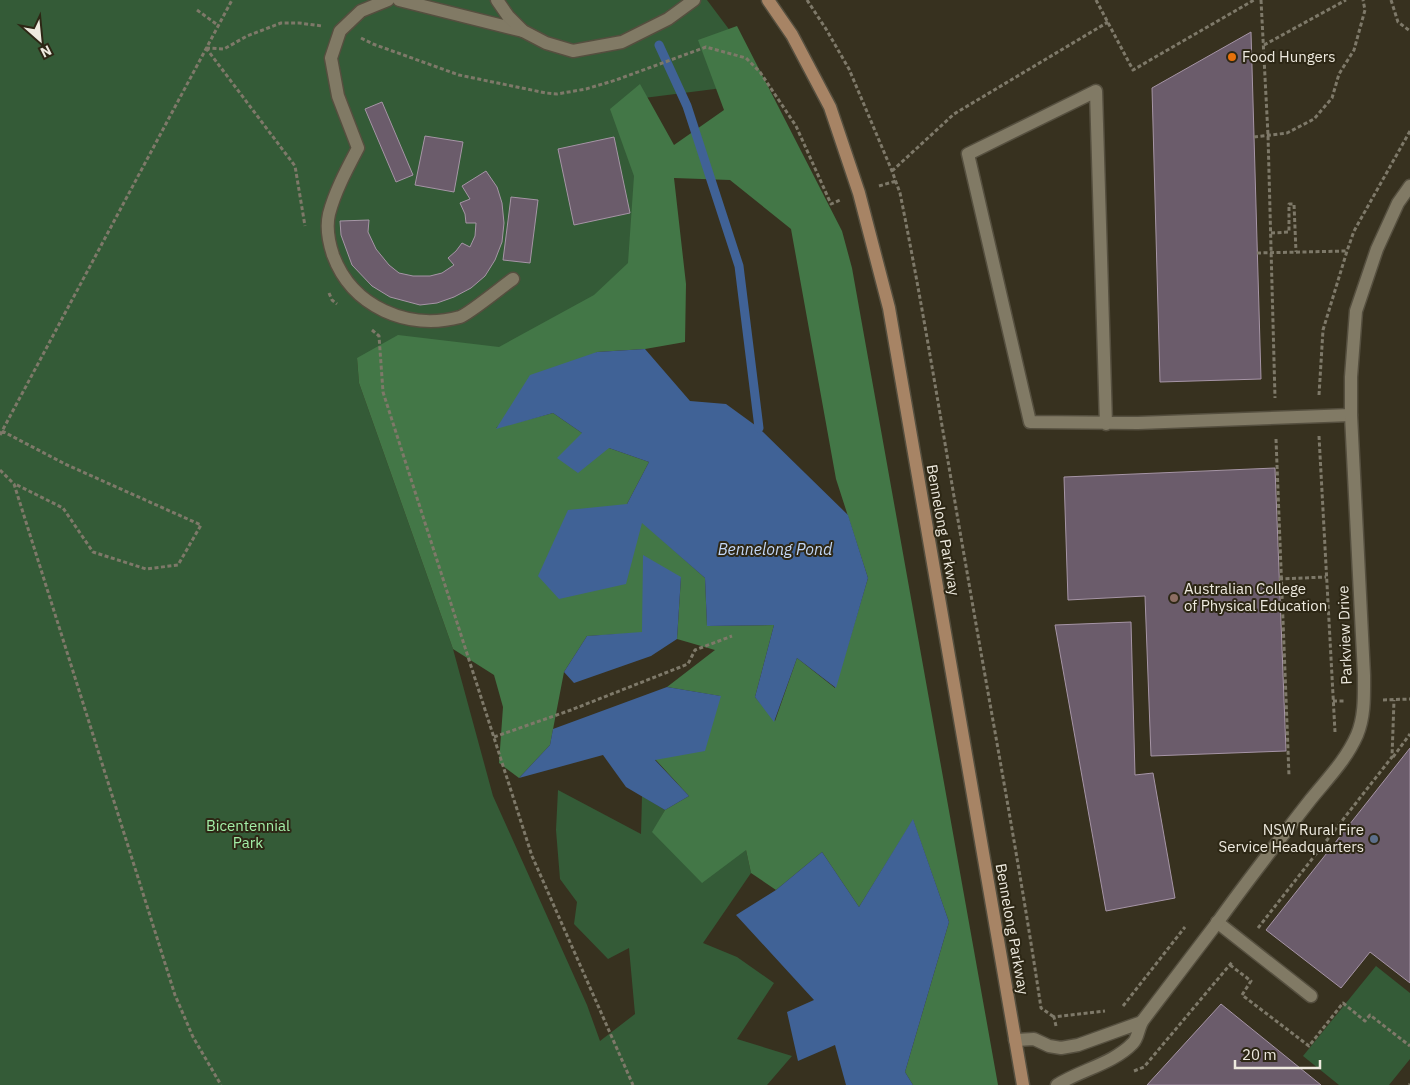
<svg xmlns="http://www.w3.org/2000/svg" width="1410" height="1085" viewBox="0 0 1410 1085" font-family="'IBM Plex Sans',sans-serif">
  <rect width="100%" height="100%" fill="#37311f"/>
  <!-- green -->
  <path fill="#345b37" d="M0 0H707L734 36 762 83 628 100 683 335 357 358 359 383 453 649 493 796 587 1005 600 1041 635 1014 629 948 608 959 574 924 577 902 560 879 556 830 558 790 641 834 642 796 665 810 653 832 746 850 751 873 703 943 737 957 774 983 737 1039 792 1056 767 1085H0Z
    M1376 966 1410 993V1059L1389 1085H1339L1303 1056Z"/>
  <!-- forest -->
  <path fill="#437747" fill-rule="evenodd" d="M737 26 842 231 852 268 998 1085H913L905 1072 949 922 913 820 859 907 822 852 776 890 751 873 746 850 702 883 652 832 665 810 689 796 655 759 720 696 667 687 715 650 677 639 681 577 642 633 587 636 564 672 550 745 519 778 499 763 503 707 494 675 453 649 359 383 357 358 398 335 499 347 594 295 628 263 634 176 610 109 640 84 674 145 724 110 698 40ZM674 178 730 180 791 229 836 479 868 578 835 688 797 658 775 721 755 697 774 625 707 626 705 578 642 522 627 504 649 462 609 448 582 433 553 413 496 428 597 352 645 349 685 342 686 284Z"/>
  <!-- water -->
  <path fill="#406296" d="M645 349 690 401 726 404 759 428 848 515 868 578 836 688 797 658 774 722 755 697 774 625 707 626 705 578 642 523 626 584 559 599 538 576 568 510 627 504 649 462 609 448 578 473 557 458 582 433 553 413 496 429 530 375 597 352Z
    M643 555 681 577 677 639 651 656 574 683 564 672 587 636 642 632Z
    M667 687 721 696 705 751 655 760 689 796 665 810 626 787 603 755 519 778 550 745 553 729Z
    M913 819 949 922 905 1072 913 1085H846L835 1045 798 1061 787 1012 814 1000 736 915 776 890 822 852 859 907Z"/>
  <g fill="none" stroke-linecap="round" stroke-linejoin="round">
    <!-- stream -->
    <path stroke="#406296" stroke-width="9" d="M659 45 687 106 739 266 759 428"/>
  </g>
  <!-- building -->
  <path fill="#6b5c6b" stroke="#a695a6" d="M1251 32 1261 379 1160 382 1152 88Z
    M382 102 413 175 396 182 365 109Z
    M425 136 463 142 454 192 415 185Z
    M614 137 630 213 574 225 558 149Z
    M486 171 497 187 502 203 504 223 502 242 495 260 485 276 471 288 454 297 437 303 420 305 390 297 372 286 352 265 341 235 340 221 369 220 368 232 376 249 389 265 399 273 413 276H430L442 273 454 265 448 258 456 251 462 243 470 247 475 236 476 223H466L465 214 460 203 470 199 462 186Z
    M511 197 538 200 530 263 503 260Z
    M1275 468 1286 751 1151 756 1145 596 1068 600 1064 477Z
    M1131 622 1135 775 1153 773 1175 898 1106 911 1055 625Z
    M1410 748V983L1370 952 1341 988 1266 930Z
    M1221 1004 1321 1085H1147Z"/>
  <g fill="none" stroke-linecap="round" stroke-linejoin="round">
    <defs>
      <path id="lane" d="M388 0 361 11 340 31 331 58 338 96 358 148C347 169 335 191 329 214 326 227 329 243 333 255 352 307 408 331 460 317 469 314 503 286 513 279
        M399 0 523 31
        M1106 424 1096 91 968 154 1030 422 1138 423 1351 415
        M1217 922 1311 996"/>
      <path id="street" d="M497 0 508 16 523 31 546 43 573 51 622 42 668 19 694 0
        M1015 1040 1034 1039 1049 1046 1061 1048 1078 1045 1142 1022
        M1057 1085C1080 1070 1113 1064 1133 1043 1139 1037 1138 1026 1144 1019 1168 987 1193 955 1217 923 1247 881 1279 840 1311 799 1328 778 1346 760 1357 735 1365 716 1364 695 1364 675L1351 415V377L1356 311 1377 249 1398 203 1410 186"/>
      <path id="secondary" d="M768 0 792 35 830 107 859 193 889 308 1023 1085"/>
    </defs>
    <!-- lane casing -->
    <use href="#lane" stroke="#554f3f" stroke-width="15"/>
    <!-- street casing -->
    <use href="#street" stroke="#554f3f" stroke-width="15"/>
    <!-- secondary casing -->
    <use href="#secondary" stroke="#554f3f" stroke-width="15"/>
    <!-- path -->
    <path stroke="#7e7969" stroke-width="3" stroke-dasharray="4 2.5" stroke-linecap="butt" d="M807 0 826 29 849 69 892 171 900 193C925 317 944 441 966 566 991 713 1019 860 1041 1008L1054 1017
      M1096 0 1133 70 1254 0
      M1261 0 1268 135 1275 398
      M1391 0 1398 22 1410 31
      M197 10 219 26
      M361 38 373 44 459 75 546 93 557 94 586 89 616 80 706 47 746 58 760 72 796 126 831 204 840 200
      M1264 45 1346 0
      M206 48 295 166 305 226
      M206 48 224 49 247 36 281 23H299L322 26
      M1254 137 1287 133 1314 119 1332 98 1339 74 1354 50 1365 10 1363 0
      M892 171 954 114 1108 22
      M879 186 896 181
      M1271 233 1289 232V204H1294L1296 252
      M1257 253 1347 251
      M329 293 332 300 337 304
      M372 330 379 336 383 392 532 856 633 1085
      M1319 395 1323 330 1347 251 1354 231 1410 131
      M2 431 65 464 201 525 178 565 146 569 93 552 63 508 15 484
      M0 435 232 0
      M1319 436 1335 732
      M1276 439 1289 776
      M0 470 14 484 175 995 193 1037 221 1085
      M1279 579 1326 577
      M1383 700 1410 699
      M1333 701H1344
      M494 737 571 710 688 664 695 650 732 636
      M1393 757 1410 734
      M1258 928 1392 757 1394 700
      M1230 965 1251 981 1242 995 1309 1046 1343 1003 1365 1021 1370 1015 1410 1046
      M1123 1006 1185 927
      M1056 1026 1054 1017 1105 1011
      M1134 1071 1144 1067 1233 961
      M1409 1085 1410 1084"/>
    <!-- lane -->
    <use href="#lane" stroke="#817a65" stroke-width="12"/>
    <!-- street -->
    <use href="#street" stroke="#817a65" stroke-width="12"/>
    <!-- secondary -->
    <use href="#secondary" stroke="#a78465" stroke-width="12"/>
  </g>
  <!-- markers -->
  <circle fill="#e8710a" stroke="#2d2715" stroke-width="2" cx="1232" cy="57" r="5"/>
  <circle fill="#8d6e63" stroke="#2d2715" stroke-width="2" cx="1174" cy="598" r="5"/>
  <circle fill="#5c6f8a" stroke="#2d2715" stroke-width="2" cx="1374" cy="839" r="5"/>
  <g text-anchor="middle" stroke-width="4" stroke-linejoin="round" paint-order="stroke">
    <!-- poi labels -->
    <g font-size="15" fill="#eeeadf" stroke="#2d2715" text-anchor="start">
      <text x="1242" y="62">Food Hungers</text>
      <text x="1184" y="594">Australian College<tspan x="1184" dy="17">of Physical Education</tspan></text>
      <text x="1364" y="835" text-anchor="end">NSW Rural Fire<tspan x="1364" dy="17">Service Headquarters</tspan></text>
    </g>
    <!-- street labels -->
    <g font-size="15" fill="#eeeadf" stroke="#2d2715">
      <text transform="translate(943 530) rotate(80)" y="5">Bennelong Parkway</text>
      <text transform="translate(1345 635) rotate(-92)" y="5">Parkview Drive</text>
      <text transform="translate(1012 929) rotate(80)" y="5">Bennelong Parkway</text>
    </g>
    <!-- park labels -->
    <g font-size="15" fill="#a3eea7" stroke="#2d2715">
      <text x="248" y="831">Bicentennial<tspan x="248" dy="17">Park</tspan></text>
    </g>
    <!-- water labels -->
    <g font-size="16" font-style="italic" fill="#c3d7f7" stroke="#2d2715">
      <text x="775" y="555">Bennelong Pond</text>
    </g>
  </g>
  <!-- north arrow -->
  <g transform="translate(40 40) rotate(153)" stroke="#2d2715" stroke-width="4" paint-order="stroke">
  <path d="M0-4L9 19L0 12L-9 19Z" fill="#eeeadf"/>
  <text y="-8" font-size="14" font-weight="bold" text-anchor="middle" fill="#eeeadf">N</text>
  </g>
  <!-- scale -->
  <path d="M1235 1060v8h85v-8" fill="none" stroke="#eeeadf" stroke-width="2.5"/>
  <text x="1242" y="1060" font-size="15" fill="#eeeadf" stroke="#2d2715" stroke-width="4" paint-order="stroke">20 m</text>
</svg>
